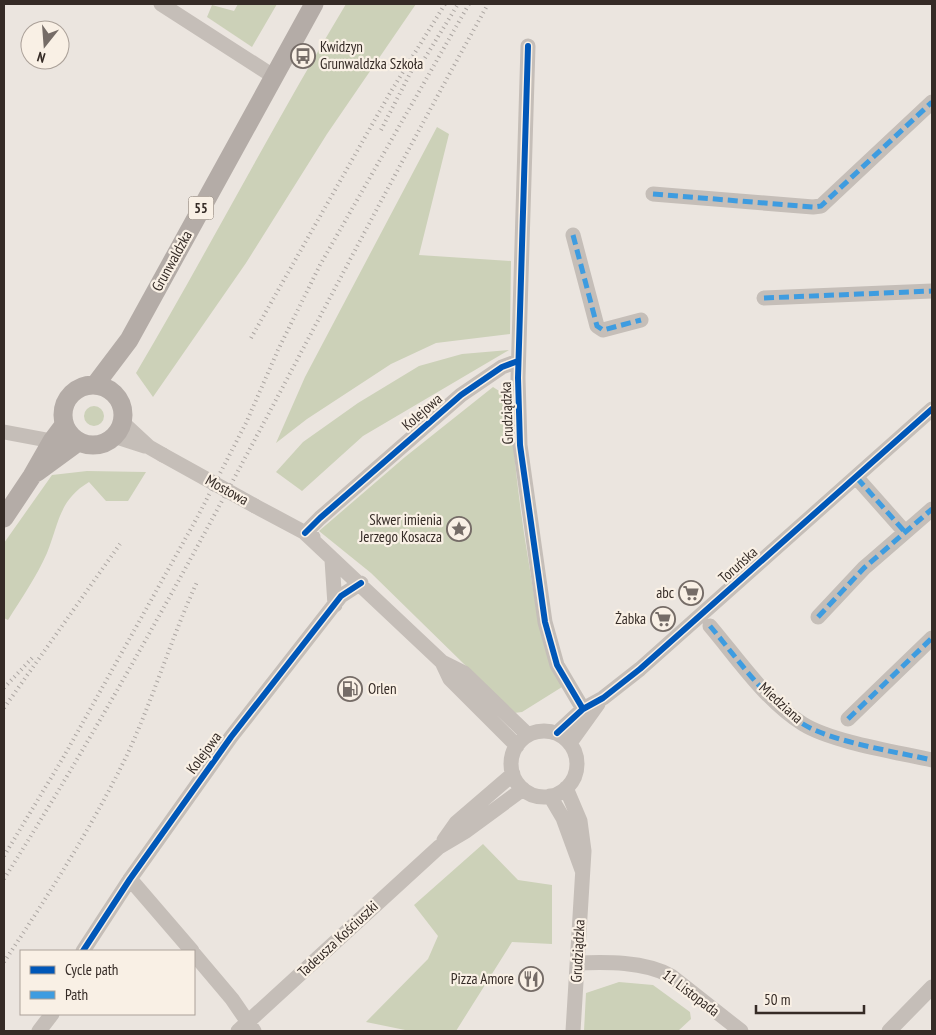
<svg xmlns="http://www.w3.org/2000/svg" width="936" height="1035" viewBox="0 0 936 1035" font-family="'PT Sans Narrow',sans-serif">
  <rect width="100%" height="100%" fill="#ebe5df"/>
  <!-- green -->
  <path fill="#ccd1b8" d="M238 4H277L252 47 207 17 212 5 234 11Z
    M346 4H416L327 134 246 263 153 397 136 373C208 251 273 125 346 4Z
    M437 127 449 134 419 255 511 261 510 334 436 343 391 364 307 419 276 443 305 377Z
    M509 350 363 436 302 491 276 472 303 442 358 403 419 366 462 354Z
    M493 387 510 398C513 452 519 504 528 558 536 607 540 641 562 687L522 712 514 713 371 573 319 531 405 457Z
    M84 416a10 10 0 1 1 20 0a10 10 0 1 1-20 0Z
    M87 471 146 472 128 501H106L89 482C59 500 59 523 47 553 37 576 21 599 8 620L4 618V543L52 475Z
    M483 844 518 880 552 885V944L512 942 456 1031H410L366 1022 428 959 438 936 414 905Z
    M619 982 653 985 690 1012 691 1019 678 1031H584L586 993Z"/>
  <g fill="none" stroke-linecap="round" stroke-linejoin="round">
    <!-- minor -->
    <path stroke="#c5beb8" stroke-width="15" d="M161 4 273 76
      M528 46 518 378 520 445 545 622 557 665 583 709
      M653 194 813 207 821 206 932 102
      M573 235 597 326 603 330 641 320
      M764 298 932 291
      M122 422 149 447 163 455
      M4 432 52 441
      M114 436 145 446
      M857 478 905 532
      M255 506 313 537
      M305 533 442 662 464 673 528 735
      M305 533 320 518 461 395 502 367 518 361
      M332 560 335 605
      M818 617 864 568 932 509
      M710 626C738 659 766 701 803 724 832 742 897 752 932 760
      M442 662 450 679 517 746
      M848 719 932 638
      M511 764a33 33 0 1 1 66 0a33 33 0 1 1-66 0Z
      M557 733 583 709 603 698 640 669 932 409
      M570 743 598 704
      M566 788 580 821 584 851 573 1031
      M550 796 563 818 582 870
      M444 840 456 823 513 774
      M130 879 192 951
      M83 951 130 879 231 737 341 596 361 583
      M194 954 232 999 254 1031
      M577 963C606 962 644 961 671 976L741 1031
      M39 1031 52 1014
      M238 1031 439 847 466 831 523 789
      M889 1031 932 987"/>
    <!-- major -->
    <path stroke="#b4aca7" stroke-width="19" d="M95 385 129 340 314 4
      M63 415a30 30 0 1 1 60 0a30 30 0 1 1-60 0Z
      M37 472 78 442
      M4 518 32 476 52 441 64 425"/>
    <!-- rail -->
    <path stroke="#aca6a2" stroke-width="4" stroke-dasharray="1 4" stroke-linecap="butt" d="M425 58 458 4
      M381 130 415 64
      M251 338 390 93 445 4
      M4 688 34 656
      M4 708 120 544
      M4 856 63 758 198 516 246 423 278 350 320 265 469 4
      M4 879C182 597 326 295 488 4
      M4 962C48 896 92 827 127 755 153 699 171 639 197 582"/>
    <!-- minor-bridge -->
    <path stroke="#c5beb8" stroke-width="15" d="M163 455 255 506"/>
    <!-- quiet -->
    <path stroke="#3e9ce0" stroke-width="5" stroke-dasharray="10 5" stroke-linecap="butt" d="M653 194 813 207 821 206 932 102
      M573 235 597 326 603 330 641 320
      M764 298 932 291
      M857 478 905 532
      M818 617 864 568 932 509
      M710 626C738 659 766 701 803 724 832 742 897 752 932 760
      M848 719 932 638"/>
    <defs>
      <path id="cycleway" d="M528 46 518 378 520 445 545 622 557 665 583 709
        M305 533 320 518 461 395 502 367 518 361
        M557 733 583 709 603 698 640 669 932 409
        M83 951 130 879 231 737 341 596 361 583"/>
    </defs>
    <!-- cycleway casing -->
    <use href="#cycleway" stroke="#f9f0e5" stroke-width="9"/>
    <!-- cycleway -->
    <use href="#cycleway" stroke="#0057b8" stroke-width="6"/>
  </g>
  <!-- icons -->
  <defs>
    <symbol id="bus-ring" viewBox="-11 -11 22 22"><circle r="9.5" fill="#f9f0e5" stroke="#756c67" stroke-width="1.5"/><path d="M-5-6H5V4H4V6H2V4H-2V6H-4V4H-5ZM-3.5-4V0h7V-4ZM-3.5 1.2v1.5H-2V1.2ZM2 1.2v1.5H3.5V1.2Z" fill="#756c67"/></symbol>
    <symbol id="sight-ring" viewBox="-11 -11 22 22"><circle r="9.5" fill="#f9f0e5" stroke="#756c67" stroke-width="1.5"/><path d="M0-6L1.8-2.2L6-1.7L2.9 1.2L3.7 5.4L0 3.3L-3.7 5.4L-2.9 1.2L-6-1.7L-1.8-2.2Z" fill="#756c67"/></symbol>
    <symbol id="supermarket-ring" viewBox="-11 -11 22 22"><circle r="9.5" fill="#f9f0e5" stroke="#756c67" stroke-width="1.5"/><path d="M-6-5.5h2.5l.6 2H6L4.5 2H-2.5L-4.4-4H-6ZM-1.5 3.2a1.3 1.3 0 1 0 .1 0ZM3 3.2a1.3 1.3 0 1 0 .1 0Z" fill="#756c67"/></symbol>
    <symbol id="fuel-ring" viewBox="-11 -11 22 22"><circle r="9.5" fill="#f9f0e5" stroke="#756c67" stroke-width="1.5"/><path d="M-5.5-6h7V0h2V4h1.3V-2.5L3-4.5l.8-.8L6-3V5H2.5V1h-1V6h-7ZM-4.2-4.7v3.2H.2V-4.7Z" fill="#756c67"/></symbol>
    <symbol id="restaurant-ring" viewBox="-11 -11 22 22"><circle r="9.5" fill="#f9f0e5" stroke="#756c67" stroke-width="1.5"/><path d="M-5-6h1v4h1v-4h1v4h1v-4h1v5L-1.5 .5V6h-2V.5L-5-1ZM5-6V6H3V1.5H1.5Q1.5-4 5-6Z" fill="#756c67"/></symbol>
  </defs>
  <g fill-rule="evenodd">
    <use href="#bus-ring" x="289" y="42" width="28" height="28"/>
    <use href="#sight-ring" x="445" y="515" width="28" height="28"/>
    <use href="#supermarket-ring" x="677" y="579" width="28" height="28"/>
    <use href="#supermarket-ring" x="649" y="605" width="28" height="28"/>
    <use href="#fuel-ring" x="336" y="675" width="28" height="28"/>
    <use href="#restaurant-ring" x="517" y="965" width="28" height="28"/>
  </g>
  <g text-anchor="middle" stroke-width="4.5" stroke-linejoin="round" paint-order="stroke">
    <!-- shield labels -->
    <rect fill="#f9f0e5" stroke="#70665f" stroke-width="1" x="188.5" y="196.5" width="25" height="23" rx="4"/>
    <g font-size="14" font-weight="bold" fill="#352b26">
      <text x="201" y="213">55</text>
    </g>
    <!-- poi labels -->
    <g font-size="15" fill="#352b26" stroke="#f9f0e5" text-anchor="end">
      <text x="320" y="52" text-anchor="start">Kwidzyn<tspan x="320" dy="17">Grunwaldzka Szkoła</tspan></text>
      <text x="442" y="525">Skwer imienia<tspan x="442" dy="17">Jerzego Kosacza</tspan></text>
      <text x="674" y="598">abc</text>
      <text x="646" y="624">Żabka</text>
      <text x="368" y="694" text-anchor="start">Orlen</text>
      <text x="514" y="984">Pizza Amore</text>
    </g>
    <!-- street labels -->
    <g font-size="15" fill="#352b26" stroke="#f9f0e5">
      <text transform="translate(172 261) rotate(-61)" y="5">Grunwaldzka</text>
      <text transform="translate(422 412) rotate(-41)" y="5">Kolejowa</text>
      <text transform="translate(507 413) rotate(-92)" y="5">Grudziądzka</text>
      <text transform="translate(227 490) rotate(29)" y="5">Mostowa</text>
      <text transform="translate(738 565) rotate(-42)" y="5">Toruńska</text>
      <text transform="translate(781 703) rotate(42)" y="5">Miedziana</text>
      <text transform="translate(204 753) rotate(-54)" y="5">Kolejowa</text>
      <text transform="translate(338 939) rotate(-43)" y="5">Tadeusza Kościuszki</text>
      <text transform="translate(578 951) rotate(-87)" y="5">Grudziądzka</text>
      <text transform="translate(691 993) rotate(37)" y="5">11 Listopada</text>
    </g>
  </g>
  <!-- border -->
  <rect width="936" height="1035" fill="none" stroke="#352b26" stroke-width="10"/>
  <!-- legend -->
  <rect x="20" y="950" width="175" height="65" fill="#f9f0e5" stroke="#aba199"/>
  <rect x="30" y="966" width="25" height="8" fill="#0057b8" stroke="#aba199"/>
  <text x="65" y="975" font-size="15" fill="#352b26">Cycle path</text>
  <rect x="30" y="991" width="25" height="8" fill="#3e9ce0" stroke="#aba199"/>
  <text x="65" y="1000" font-size="15" fill="#352b26">Path</text>
  <!-- north arrow -->
  <g transform="translate(45 45) rotate(197)"><circle r="24" fill="#f9f0e5" stroke="#aba199"/>
  <path d="M0-4L9 19L0 12L-9 19Z" fill="#756c67"/>
  <text y="-8" font-size="14" font-weight="bold" text-anchor="middle" fill="#352b26">N</text>
  </g>
  <!-- scale -->
  <path d="M756 1005v8h108v-8" fill="none" stroke="#352b26" stroke-width="2.5"/>
  <text x="764" y="1005" font-size="15" fill="#352b26" stroke="#f9f0e5" stroke-width="4" paint-order="stroke">50 m</text>
</svg>
